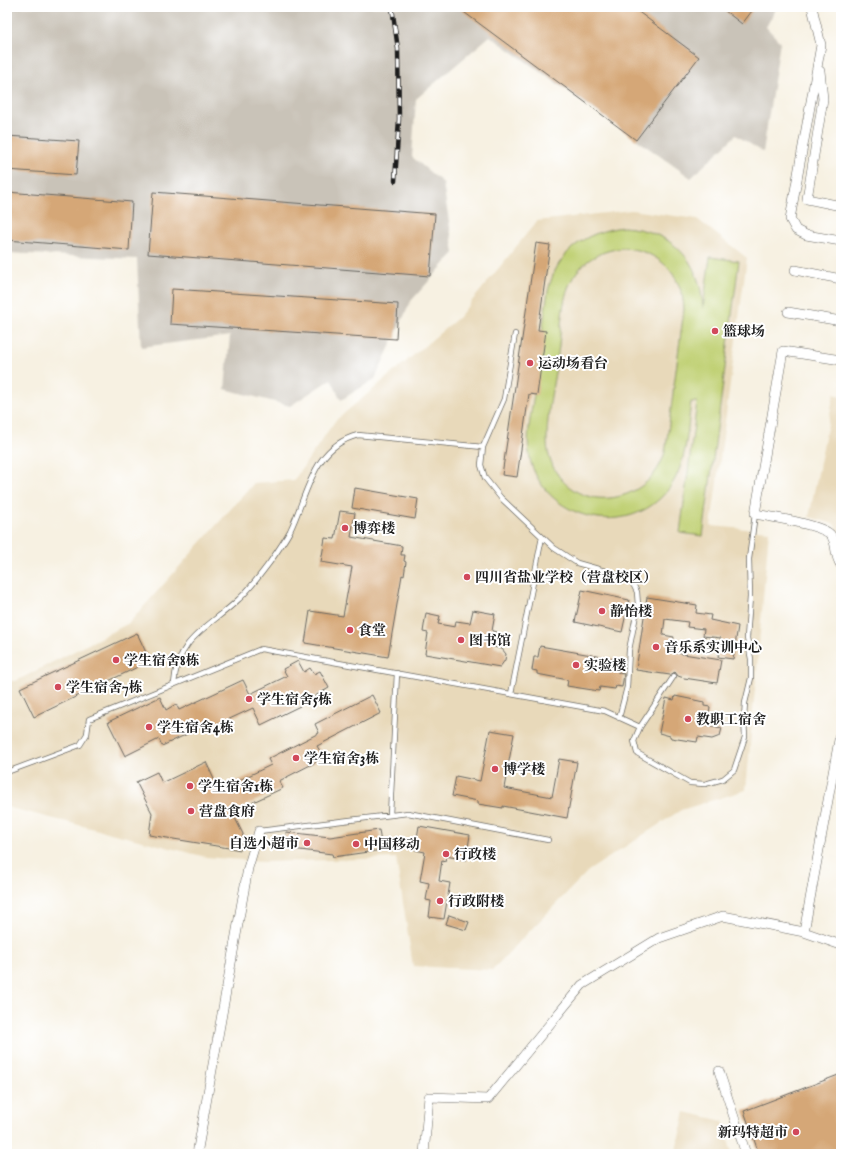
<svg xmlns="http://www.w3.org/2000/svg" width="848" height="1161" viewBox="0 0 848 1161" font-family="'IM FELL English','Noto Serif SC',serif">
  <rect width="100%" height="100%" fill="#fff"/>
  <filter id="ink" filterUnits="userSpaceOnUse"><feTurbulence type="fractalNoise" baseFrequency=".025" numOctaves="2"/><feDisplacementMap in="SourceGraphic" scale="8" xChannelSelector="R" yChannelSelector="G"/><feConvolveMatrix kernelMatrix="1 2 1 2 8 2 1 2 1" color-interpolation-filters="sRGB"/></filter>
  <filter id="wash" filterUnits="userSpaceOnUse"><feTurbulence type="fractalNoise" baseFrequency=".012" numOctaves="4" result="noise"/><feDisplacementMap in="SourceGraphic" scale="16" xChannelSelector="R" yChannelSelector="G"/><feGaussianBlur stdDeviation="0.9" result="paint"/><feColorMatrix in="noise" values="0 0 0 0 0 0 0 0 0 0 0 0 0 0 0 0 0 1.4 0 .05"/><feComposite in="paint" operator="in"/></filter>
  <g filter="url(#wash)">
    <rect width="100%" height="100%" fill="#f7f1e2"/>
    <!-- built -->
    <path fill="#e8d9ba" d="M631 210 697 219 747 258 711 526 769 531 746 790 681 810 588 871 492 970 413 966 396 858 264 862 206 857 7 807V681H16L129 623 254 483 294 480 335 421 459 317 537 221Z
      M834 394 841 396V542L834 524 809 517Z
      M685 1112 723 1121 732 1154H675Z"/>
    <!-- industrial -->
    <path fill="#c9c3b8" d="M7 7H777L766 27 780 42 763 152 736 135 691 178 490 36 416 99 412 157 443 183 454 253 411 301 375 379 341 400 331 379 290 406 225 389 230 336 141 347 137 259 7 253Z"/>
    <!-- green -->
    <path fill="#c0d073" stroke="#6e7648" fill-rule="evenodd" d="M623 227C671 230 701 260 703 308L710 257 739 261 703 536 680 533 697 402H691C687 432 687 467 667 491 628 539 549 521 531 463 524 438 532 412 535 387 539 355 543 323 548 291 557 252 584 232 623 227ZM623 248C658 250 682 273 684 309L666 447C655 505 574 519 551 462 548 455 547 447 547 439 547 411 554 382 558 354 561 332 561 308 568 288 578 263 597 251 623 248Z"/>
    <g id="blocks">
      <!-- building -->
      <path fill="#d5a777" d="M457 7H632L699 57 636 140Z
        M720 7H755L742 24Z
        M7 136 79 141 76 175 7 170Z
        M7 192 132 202 129 250 7 240Z
        M153 192 435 214 430 276 148 254Z
        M536 243 550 245 538 330 546 331 537 395 529 394 517 477 502 475Z
        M172 289 398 304 396 339 170 324Z
        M355 488 418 499 415 519 352 508Z
        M340 511 355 513 351 537 402 546 401 555H405L404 561 406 562 404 576 402 575 388 657 305 643 310 611 343 616 352 567 321 562 325 538 335 539Z
        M582 590 629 600 622 632 575 622Z
        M647 597 697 605 696 613 711 615 710 620 738 626 733 659 718 657 721 638 703 636 704 629 687 627 688 622 665 619 663 635 674 637 671 652 721 660 717 683 684 678 678 676 675 672 670 675 636 670Z
        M473 610 495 614 492 631 497 632 494 647 502 649 506 654 505 660 500 667 425 654 428 633 423 632 426 613 440 616 438 624 455 627 456 621 470 623Z
        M137 633 150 661 34 717 20 688Z
        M540 646 620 660 618 673 624 674 622 687 616 686 615 689 600 687 599 691 567 686 568 680 537 674V671L532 670 534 657H538Z
        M298 661 304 672 310 668 314 674 320 671 329 688 299 705 300 706 261 725 253 708 206 730 204 726 162 746 159 739 125 756 108 722 160 697 166 710 176 704 179 710 243 680 250 694 287 676 283 669Z
        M372 695 381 713 317 746 324 758 279 781 283 788 232 812 243 834 241 850 149 835 152 813 136 782 157 772 162 783 206 762 218 788 220 787 221 789 271 765 268 759 319 733 315 724Z
        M675 696 704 702V706L710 707 707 725 722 728 720 736 712 739 698 737 697 742 671 738 670 736 659 733 666 698 674 700Z
        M490 730 514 734 504 788 552 797 559 759 577 762 567 818 503 806V808L478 804V801L452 796 456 776 480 781Z
        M419 826 470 835 466 860 446 856 445 861 442 860 439 881 450 883 444 919 429 917 431 901 426 900 429 883 420 881 425 852 415 850Z
        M379 830 382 850 333 857 332 854 284 848 286 832 330 837Z
        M449 915 469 922 466 930 446 924Z
        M841 1074V1154H759L744 1111Z"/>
    </g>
  </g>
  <g filter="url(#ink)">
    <use href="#blocks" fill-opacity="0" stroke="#696761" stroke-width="1"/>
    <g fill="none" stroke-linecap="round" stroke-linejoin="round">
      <defs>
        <path id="lane" d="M515 334 504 399 483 447 481 465 485 478 501 498 554 548 577 563 619 575 632 582 637 592 638 605 629 650 627 687 619 718
          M174 684C177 637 209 628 239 599 250 589 261 574 270 562 277 552 284 542 290 531 308 494 312 447 358 435L483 447
          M511 694 542 537
          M640 727 674 676
          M7 772 80 745 87 734 89 719 261 649 605 711 640 727 634 741 637 753 690 783 705 784 723 779 734 770 745 737 744 719 745 703 751 678V659L747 638 750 597 749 559 755 514
          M390 815 397 673
          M259 831 408 813 548 840"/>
        <path id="street" d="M812 7 821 45 790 219 796 230 806 235 841 241
          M820 71 823 99 807 199 841 206
          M795 270 841 279
          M788 312 841 321
          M841 360 783 351 755 514C771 517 819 524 830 534 838 542 833 555 841 565
          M804 932 841 945
          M719 1071 746 1154
          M197 1154 248 868 259 831
          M424 1154 429 1097 488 1099 582 985 659 938 723 916 804 932 841 729"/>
      </defs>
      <!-- lane casing -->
      <use href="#lane" stroke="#696761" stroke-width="6"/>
      <!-- street casing -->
      <use href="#street" stroke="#696761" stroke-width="10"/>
      <!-- lane -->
      <use href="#lane" stroke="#fff" stroke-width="4.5"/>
      <!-- street -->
      <use href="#street" stroke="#fff" stroke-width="9"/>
      <defs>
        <path id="rail" d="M392 7 398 49 399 119 395 181"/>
      </defs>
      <!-- rail casing -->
      <use href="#rail" stroke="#1c1c1c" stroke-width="4.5"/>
      <!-- rail -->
      <use href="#rail" stroke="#fff" stroke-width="3" stroke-dasharray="9" stroke-linecap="butt"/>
    </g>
  </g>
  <!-- markers -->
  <g fill="#d1495b" stroke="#fff" stroke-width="1.5">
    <circle cx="715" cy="331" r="4"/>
    <circle cx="530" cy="363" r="4"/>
    <circle cx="345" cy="528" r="4"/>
    <circle cx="467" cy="577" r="4"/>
    <circle cx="602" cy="611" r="4"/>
    <circle cx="350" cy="630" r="4"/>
    <circle cx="461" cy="640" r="4"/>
    <circle cx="656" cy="647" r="4"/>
    <circle cx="116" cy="660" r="4"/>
    <circle cx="576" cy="665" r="4"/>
    <circle cx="58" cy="687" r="4"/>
    <circle cx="249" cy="699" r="4"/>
    <circle cx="688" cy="719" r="4"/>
    <circle cx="149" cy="727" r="4"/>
    <circle cx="296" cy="758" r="4"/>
    <circle cx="495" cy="769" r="4"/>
    <circle cx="190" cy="786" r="4"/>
    <circle cx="191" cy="811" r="4"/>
    <circle cx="307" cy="843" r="4"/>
    <circle cx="356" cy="844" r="4"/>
    <circle cx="446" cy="854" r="4"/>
    <circle cx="440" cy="901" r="4"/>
    <circle cx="796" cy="1132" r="4"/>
  </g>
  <g text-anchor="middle" stroke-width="4" stroke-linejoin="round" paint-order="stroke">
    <!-- poi labels -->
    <g font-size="14" font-weight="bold" fill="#1c1c1c" stroke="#fff" text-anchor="start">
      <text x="723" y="336">篮球场</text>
      <text x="538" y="368">运动场看台</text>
      <text x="353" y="533">博弈楼</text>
      <text x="475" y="582">四川省盐业学校（营盘校区）</text>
      <text x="610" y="616">静怡楼</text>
      <text x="358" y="635">食堂</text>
      <text x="469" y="645">图书馆</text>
      <text x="664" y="652">音乐系实训中心</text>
      <text x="124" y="665">学生宿舍8栋</text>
      <text x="584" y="670">实验楼</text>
      <text x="66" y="692">学生宿舍7栋</text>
      <text x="257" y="704">学生宿舍5栋</text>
      <text x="696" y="724">教职工宿舍</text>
      <text x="157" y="732">学生宿舍4栋</text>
      <text x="304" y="763">学生宿舍3栋</text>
      <text x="503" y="774">博学楼</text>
      <text x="198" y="791">学生宿舍1栋</text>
      <text x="199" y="816">营盘食府</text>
      <text x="299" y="848" text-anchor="end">自选小超市</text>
      <text x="364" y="849">中国移动</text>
      <text x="454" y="859">行政楼</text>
      <text x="448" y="906">行政附楼</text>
      <text x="788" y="1137" text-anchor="end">新玛特超市</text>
    </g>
  </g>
  <!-- margin -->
  <rect width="848" height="1161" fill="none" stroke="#fff" stroke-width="24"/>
</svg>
